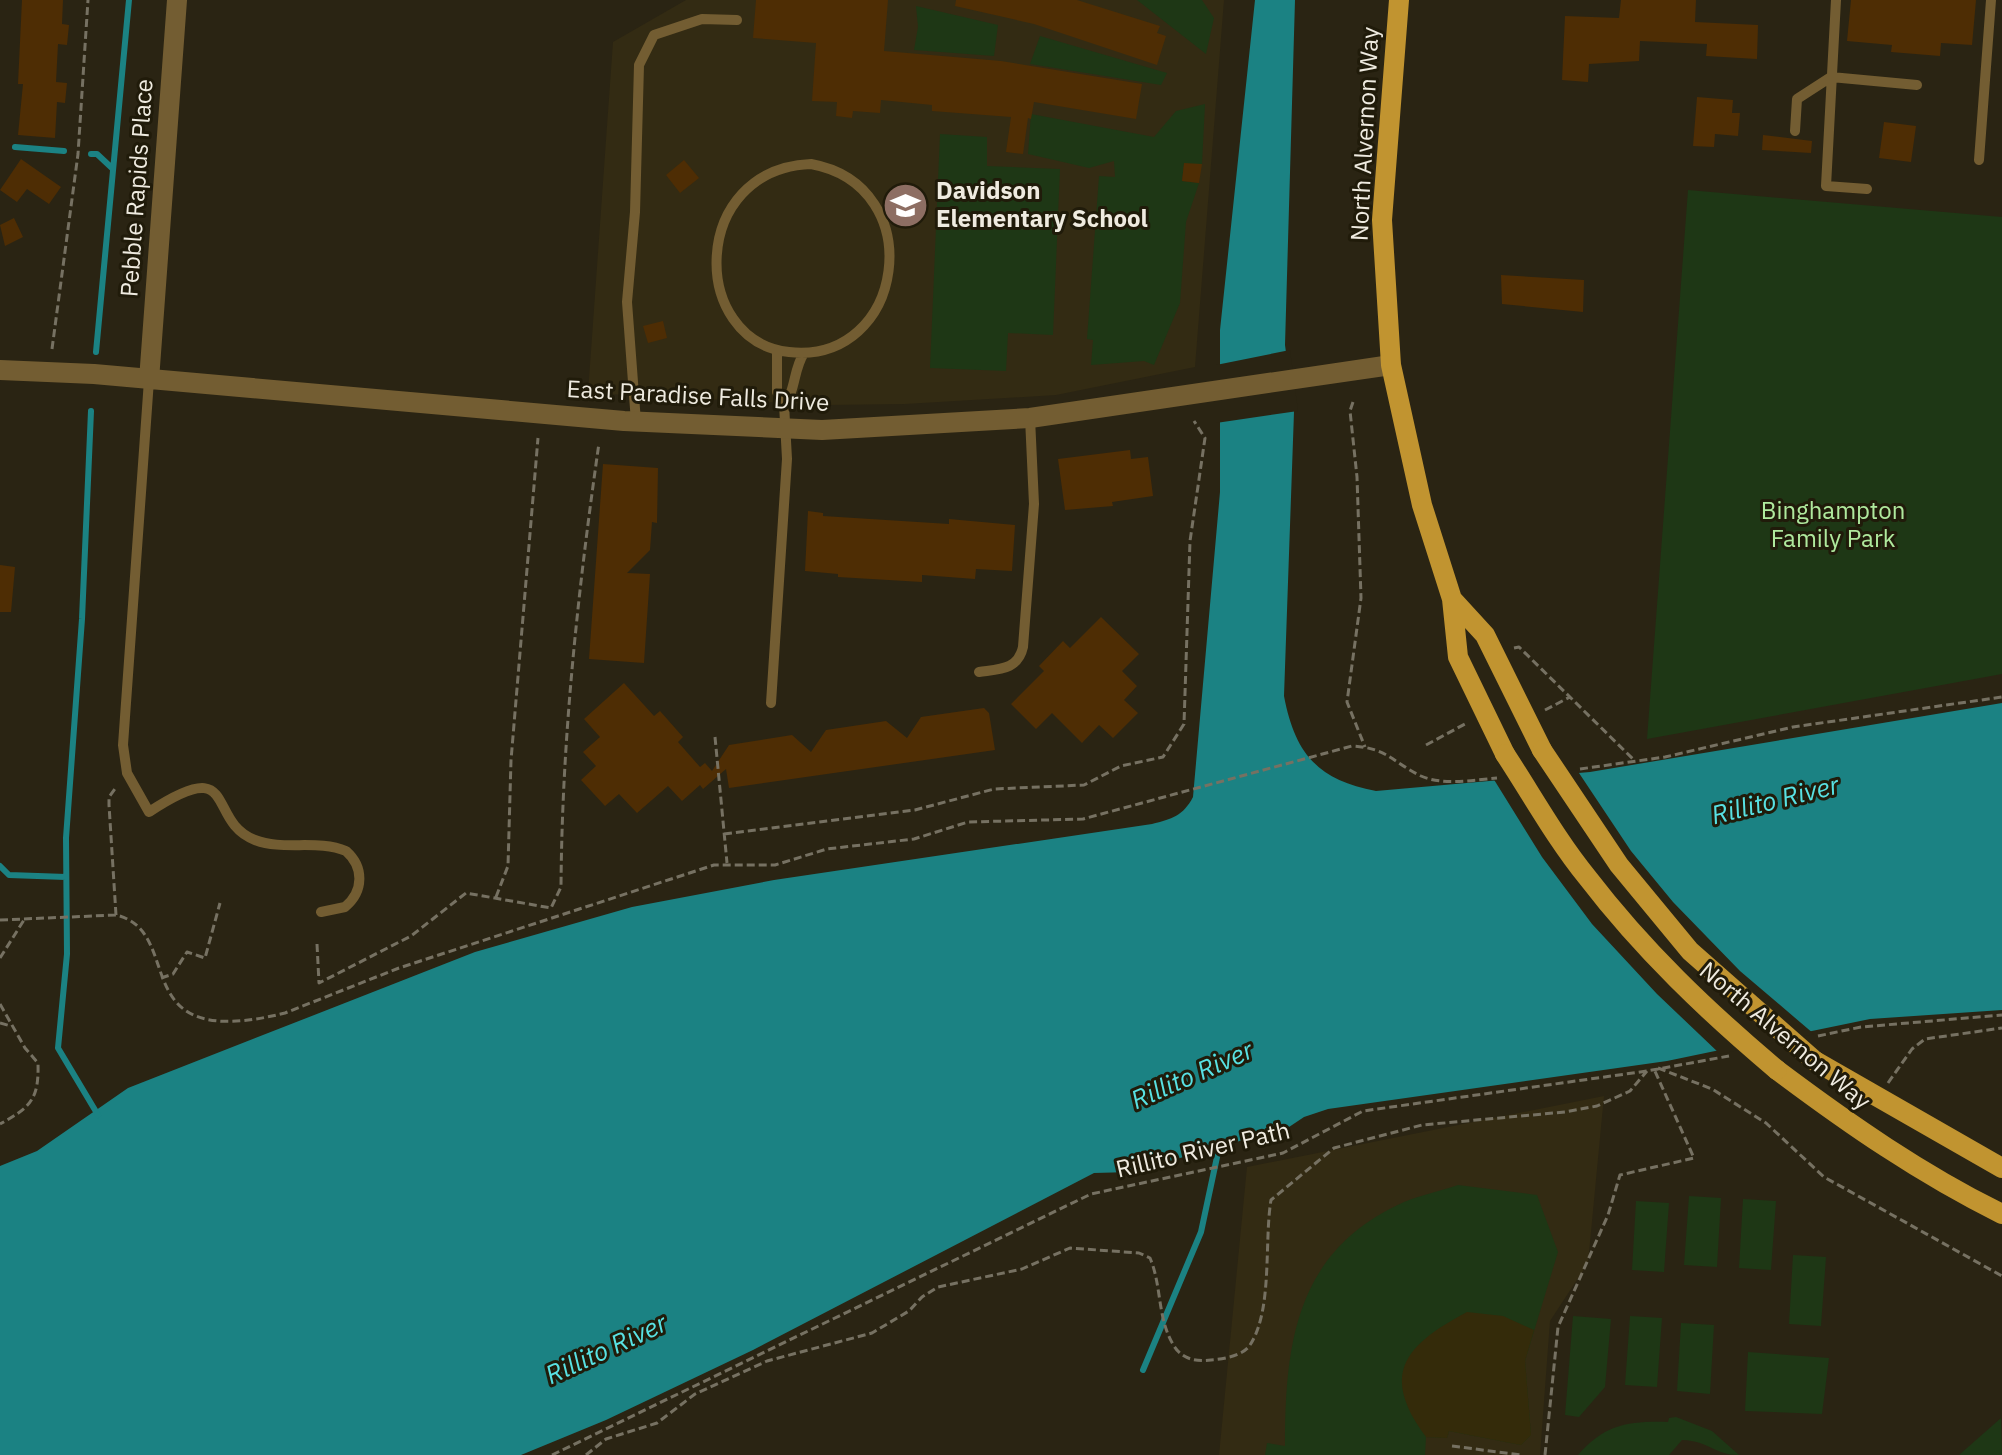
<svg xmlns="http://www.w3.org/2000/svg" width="2002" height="1455" viewBox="0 0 2002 1455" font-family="'IBM Plex Sans',sans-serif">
  <rect width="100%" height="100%" fill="#2a2413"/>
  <!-- built -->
  <path fill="#332b13" d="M686 0H1224L1195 367 1056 395 905 404 825 405 588 393 613 42Z
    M1604 1096 1588 1263 1550 1321 1540 1455H1219L1247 1167Z"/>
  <!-- green -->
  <path fill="#1e3715" d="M1137 0H1202L1214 18 1206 54Z
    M916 6 998 25 994 56 914 50 918 27Z
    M1040 36 1167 73 1161 85 1030 64Z
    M1205 104 1202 164H1184L1182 181 1199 183 1186 222 1180 303 1154 365 1144 361 1091 365 1093 340 1087 339 1099 176 1115 177 1114 161 1089 168 1028 154 1031 114 1154 137 1176 111Z
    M940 134 987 137V166L1060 169 1053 335 1008 333 1006 371 930 368Z
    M1688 190 2002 217V674L1647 739Z
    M1458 1185 1537 1195 1558 1252 1525 1361 1531 1435 1521 1445 1449 1431 1447 1438 1426 1437 1425 1455H1265L1267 1443 1285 1446C1285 1340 1297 1250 1404 1202 1421 1195 1440 1191 1458 1185Z
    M1689 1196 1721 1198 1717 1267 1684 1265Z
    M1743 1199 1776 1201 1771 1270 1739 1268Z
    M1636 1201 1669 1203 1664 1272 1632 1270Z
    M1793 1255 1826 1257 1821 1326 1789 1324Z
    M1573 1316 1611 1319 1605 1387 1579 1417 1565 1415Z
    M1630 1316 1662 1318 1657 1387 1625 1385Z
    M1681 1323 1714 1325 1710 1394 1677 1391Z
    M1748 1352 1829 1358 1822 1414 1745 1411Z
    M1676 1417 1712 1431 1739 1455C1714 1455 1710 1441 1682 1440L1669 1455H1578C1605 1424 1629 1421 1668 1422L1669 1418Z
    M2001 1418 2002 1455H1959Z"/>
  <!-- sand -->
  <path fill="#342b0a" d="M1467 1312 1503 1316 1534 1330 1525 1361 1531 1435 1521 1445 1449 1431 1447 1438 1426 1437C1379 1374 1405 1345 1467 1312Z"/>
  <!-- water -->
  <path fill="#1b8283" d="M1255 0H1295L1285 345 1294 412 1284 696C1295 754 1318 780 1376 791L1590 772 2002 703V1010L1870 1019 1667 1061 1328 1109 1304 1117 1289 1127 1131 1172 1094 1173 753 1350 606 1420 521 1455H0V1166L37 1151 128 1088 475 952 632 907 774 880 1152 824C1172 819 1183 816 1193 797L1220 492V330Z"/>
  <!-- pier -->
  <path fill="#2a2413" d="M1290 350 1298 411 1216 423V365Z
    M1577 770 1631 851 1673 902 1740 971 1814 1034 1720 1054 1657 994 1592 924 1542 857 1493 778Z"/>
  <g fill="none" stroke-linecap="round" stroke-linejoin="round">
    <!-- stream -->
    <path stroke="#1b8283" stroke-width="6" d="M15 147 64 151
      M91 154H97L113 169
      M96 352 129 0
      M91 411 82 619 66 838 67 954 58 1048 98 1115
      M0 866 9 875 66 877
      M1143 1370 1201 1232 1220 1143"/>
  </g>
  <!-- building -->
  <path fill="#4e2d04" d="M22 0H63L62 24 69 25 67 45 58 44 56 82 67 83 65 103 57 102 55 138 18 135 23 84H18Z
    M756 0H888L884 51 1001 61 1142 84 1136 119 1034 102 1031 119 1028 118 1023 154 1006 152 1011 117 932 111V105L881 100 880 113 853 111 852 118 836 116 837 102 812 101 816 43 753 38Z
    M956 0H1077L1160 26 1157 33 1166 36 1157 65 1034 24 955 6Z
    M1621 0H1696L1695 22 1758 25 1757 59 1706 56 1707 44 1640 41 1639 61 1589 64 1588 82 1562 80 1565 16 1619 18Z
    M1851 0H1976L1972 45 1941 43 1940 56 1891 52 1892 45 1847 41Z
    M1697 97 1733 100 1732 113H1740L1738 136 1715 134 1714 147 1693 146Z
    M1884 122 1916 126 1911 162 1879 158Z
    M1763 135 1812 141 1811 153 1762 150Z
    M21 159 61 187 49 204 27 189 17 202 0 190Z
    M684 160 699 178 680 193 666 175Z
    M1184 163 1202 164 1199 183 1182 181Z
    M14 218 23 237 5 246 0 225Z
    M1501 275 1584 280 1583 312 1502 304Z
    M663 321 667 338 648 343 643 326Z
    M1130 450 1131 459 1148 457 1153 496 1112 502 1113 506 1065 510 1058 459Z
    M603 464 658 468 657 523 652 522 650 550 627 573 650 574 644 663 589 659Z
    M808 511 823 513V516L949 524V519L1015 525 1012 571 976 569 975 579 922 575V582L838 577V574L805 571Z
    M0 565 15 567 11 612H0Z
    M1101 617 1139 654 1122 671 1137 686 1124 700 1138 713 1113 738 1099 725 1082 743 1052 713 1036 729 1011 704 1044 671 1039 666 1063 641 1070 648Z
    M624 683 654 716 660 711 683 737 678 742 700 767 705 763 712 771 729 745 792 735 811 752 826 730 886 721 907 738 921 717 984 708 989 713 995 750 729 788 726 769 703 789 700 785 682 801 668 786 637 813 619 794 605 806 581 780 596 766 583 752 600 737 584 719Z"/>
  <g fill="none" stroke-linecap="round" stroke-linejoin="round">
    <!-- path -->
    <path stroke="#767162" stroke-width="3" stroke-dasharray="8 4" stroke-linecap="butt" d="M52 349 78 154 88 0
      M1353 402 1350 411 1357 477 1361 598 1347 702 1365 747
      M1514 648 1519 647 1635 761
      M1545 710 1570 697
      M715 737 727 863
      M1426 745 1465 724
      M1580 769 1665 757 1793 727 2002 697
      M724 834 915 810 994 789 1084 785 1121 766 1163 757 1184 724 1190 541 1205 438 1194 421
      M496 897 508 866 511 760 538 438
      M116 915 109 805V797L117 786
      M0 920 116 915C188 932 121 1054 285 1013L399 968 714 865H775L827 849 914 839 968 822 1083 819 1352 746C1388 748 1392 762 1421 776 1443 786 1474 780 1497 778
      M317 944 319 983 411 936 466 893 551 908 561 887C562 738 578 590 599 443
      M0 958 24 920
      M161 978 173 974 187 952 205 958 220 903
      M0 1004 25 1048 38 1063C39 1099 31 1107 0 1124
      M0 1023 11 1026
      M1818 1036 1861 1027 2002 1015
      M1658 1068 1712 1089 1766 1123 1824 1177 2002 1276
      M1888 1083 1912 1049 1925 1039 2002 1028
      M1452 1446 1521 1455
      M552 1455 1091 1194 1283 1153 1363 1111 1647 1071 1729 1056
      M586 1455 606 1439 657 1423 695 1394 767 1361 872 1333 909 1311 922 1297 938 1287 1022 1269 1070 1248 1139 1253 1150 1258C1162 1286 1157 1319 1174 1346 1182 1359 1196 1362 1211 1360 1223 1359 1243 1356 1250 1345 1273 1310 1264 1241 1271 1200L1334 1148 1422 1125 1565 1112 1597 1106 1630 1091 1647 1071
      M1545 1455 1558 1327 1608 1215 1620 1175 1694 1158 1654 1069"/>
    <!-- service -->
    <path stroke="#735d32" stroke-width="10" d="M1836 0 1826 186 1867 189
      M1795 131 1797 99 1831 77 1917 85
      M1979 160 1991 0
      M811 164C931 186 905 365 789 352 689 341 689 169 811 164Z
      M149 380 123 745 127 773 149 812C240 752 205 821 255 840 283 851 318 839 346 851 364 867 364 891 345 907L321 912
      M784 404C796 391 793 370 804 353
      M636 422 627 302 635 212 639 65 654 35 702 19 737 20
      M979 672C999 669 1018 670 1023 647L1034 504 1030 418
      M771 703 787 459 784 404 777 392V350"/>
    <!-- minor -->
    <path stroke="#735d32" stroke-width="20" d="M0 370 94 374 624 421 822 430 1030 418 1391 365
      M149 380 177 0"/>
    <!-- primary -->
    <path stroke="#c19430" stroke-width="20" d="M1399 0 1382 220 1391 365 1422 505 1452 599 1458 657 1505 754
      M1452 599 1485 635 1542 750
      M1815 1061 2002 1168
      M1777 1070C1849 1124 1921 1174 2002 1214"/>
    <!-- primary-bridge -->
    <path stroke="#c19430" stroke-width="20" d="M1542 750 1619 865 1690 951 1815 1061
      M1505 754C1532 795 1556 839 1587 877 1643 950 1707 1011 1777 1070"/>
  </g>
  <!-- icons -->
  <defs>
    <symbol id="school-disc" viewBox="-11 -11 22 22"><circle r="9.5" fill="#8d6e63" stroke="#201b0a"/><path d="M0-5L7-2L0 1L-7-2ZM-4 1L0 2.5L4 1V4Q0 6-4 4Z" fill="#fff"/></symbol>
  </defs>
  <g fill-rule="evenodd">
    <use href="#school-disc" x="880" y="180" width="51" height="51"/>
  </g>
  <g text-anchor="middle" stroke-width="6" stroke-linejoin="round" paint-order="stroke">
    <!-- street labels -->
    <g font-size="24" fill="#efebe0" stroke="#201b0a">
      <text transform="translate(1365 134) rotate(-87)" y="8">North Alvernon Way</text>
      <text transform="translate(137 188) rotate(-86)" y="8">Pebble Rapids Place</text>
      <text transform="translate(698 396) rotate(3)" y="8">East Paradise Falls Drive</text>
      <text transform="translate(1785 1036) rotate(40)" y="8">North Alvernon Way</text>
      <text transform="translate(1203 1150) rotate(-13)" y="8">Rillito River Path</text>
    </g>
    <!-- poi labels -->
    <g font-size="24" font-weight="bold" fill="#efebe0" stroke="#201b0a" text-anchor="start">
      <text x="936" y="199">Davidson<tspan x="936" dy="28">Elementary School</tspan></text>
    </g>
    <!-- park labels -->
    <g font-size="24" fill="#afe99d" stroke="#201b0a">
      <text x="1833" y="519">Binghampton<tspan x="1833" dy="28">Family Park</tspan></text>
    </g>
    <!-- water labels -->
    <g font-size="26" font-style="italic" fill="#58e1e3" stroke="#201b0a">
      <text transform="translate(1775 800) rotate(-14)" y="9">Rillito River</text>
      <text transform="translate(1192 1075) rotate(-24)" y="9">Rillito River</text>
      <text transform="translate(606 1349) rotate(-25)" y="9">Rillito River</text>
    </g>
  </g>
</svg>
